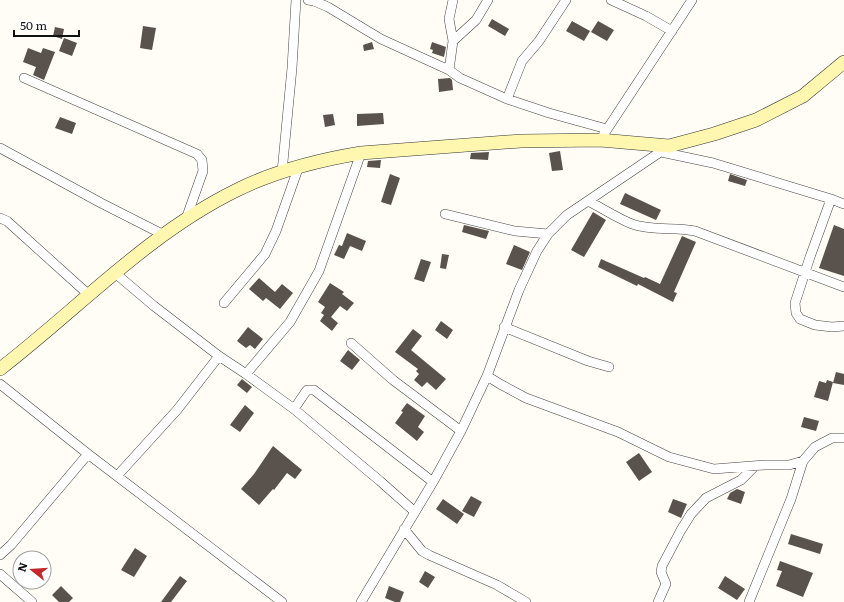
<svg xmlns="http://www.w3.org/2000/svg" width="844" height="602" viewBox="0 0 844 602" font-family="Literata,serif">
  <rect width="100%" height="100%" fill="#fffdf5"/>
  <!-- building -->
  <path fill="#5a524d" d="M492 19 509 29 505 36 488 26Z
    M572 21 590 31 584 41 566 31Z
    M598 21 614 30 607 41 591 32Z
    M143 26 156 28 152 50 140 48Z
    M55 27 64 29 62 39 53 36Z
    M64 38 77 43 72 56 59 51Z
    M372 42 374 49 364 51 363 45Z
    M432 42 446 47 444 57 432 53 433 50 430 49Z
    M28 48 41 53 43 48 55 52 44 80 33 75 36 67 23 62Z
    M450 78 452 80 453 90 439 92 438 79Z
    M383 113 384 124 357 126V114Z
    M333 114 335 125 325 127 323 115Z
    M60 117 76 123 72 134 55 128Z
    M560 151 563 170 552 171 549 153Z
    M489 152 488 160 470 159 471 153Z
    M381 160 380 168 367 167 368 161Z
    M390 174 400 178 391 205 381 202Z
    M730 174 747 180 745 186 728 181Z
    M625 193 661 210 656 220 620 204Z
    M593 212 606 220 584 257 571 250Z
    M464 225 489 231 486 239 462 232Z
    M834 225 844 229V276L819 268Z
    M347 233 366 241 362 251 350 246 344 259 334 255 339 245 342 246Z
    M682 236 696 242 674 292 677 293 673 302 638 284 637 286 598 267 601 259 644 278 645 277 660 284Z
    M514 245 530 252 522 270 506 264Z
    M442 254 449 255 446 269 440 268Z
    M421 259 431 262 424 282 414 279Z
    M259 278 275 292 282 284 293 293 280 309 266 298 263 301 249 289Z
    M330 283 344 292 342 294 354 303 347 311 340 306 331 317 338 323 332 331 320 321 324 315 321 313 325 307 318 302Z
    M441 321 453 330 447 339 435 330Z
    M248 327 263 339 255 349 250 345 246 348 237 341Z
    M413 329 422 336 411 350 446 379 436 390 427 382 422 387 414 380 419 374 416 371 418 369 395 352Z
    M348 350 360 360 352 370 340 361Z
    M836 372 844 374V385L833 383Z
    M242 379 252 387 247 393 237 385Z
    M827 380 833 382 828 401 814 397 819 381 826 383Z
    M407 403 425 416 418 427 424 432 417 441 395 423 403 412 401 411Z
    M245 405 254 413 240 432 230 425Z
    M804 417 819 421 816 431 801 427Z
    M273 446 302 470 295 479 287 473 274 490 273 489 259 505 241 489 254 474Z
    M639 453 652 472 639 481 626 462Z
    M737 489 745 492 741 504 727 499 730 493Z
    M471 496 482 502 474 517 462 511Z
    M443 499 464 514 457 524 436 509Z
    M673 499 687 504 681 518 668 512Z
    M791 534 823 544 820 554 788 544Z
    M135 548 147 556 134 577 121 570Z
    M780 561 813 573 803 597 776 586 782 571 777 570Z
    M425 571 435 577 428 588 419 582Z
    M180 576 187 581 171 602H161Z
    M725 576 745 589 737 600 718 588Z
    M61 586 73 598 69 602H59L52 595Z
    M389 586 404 592 400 602H395L385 598Z"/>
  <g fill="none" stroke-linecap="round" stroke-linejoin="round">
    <defs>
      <path id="street" d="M308 0 314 1 328 7 381 39 449 70 460 78 507 99 549 113 607 129
        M611 0 646 16 672 31
        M453 41 476 20 488 0
        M449 70 453 41 449 19 453 0
        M24 78 197 154 202 160 203 171 186 219
        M507 99 522 61 539 41 566 0
        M604 134 692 0
        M0 148 101 203 164 235
        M661 152 713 163 831 199 844 204
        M282 172 292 68 296 0
        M831 199 810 257 795 303 796 313 800 319 815 325 832 327 844 326
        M588 201C602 208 617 218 632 224 652 231 674 227 695 231L844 287
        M445 214 515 231 548 234
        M0 218 7 221 89 295
        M115 273 154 306 219 356 246 374 294 409 380 481 415 512
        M224 303 265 254 276 231 299 166
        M504 327 588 361 609 367
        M351 343 393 380 461 431
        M246 374 290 322 319 271 361 153
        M487 376 500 384 526 398 618 432 669 457 714 469 765 465H789L803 461
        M0 384 88 454 282 602
        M294 409 307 390H314L433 482
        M117 476 177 410 219 356
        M404 529 422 551 429 555 497 585 526 602
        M0 555 11 545 88 454
        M0 574 32 602
        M361 602 433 482 461 431 487 376 519 290 537 251 548 234 567 215 669 146
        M658 602 666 584 661 572 662 566 681 530 691 514 706 498 741 480 755 466
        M749 602 791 499 803 461 815 447 832 438H844"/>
      <path id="secondary" d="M0 369C78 309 147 234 237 190 275 171 319 160 361 153L521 141 600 140 669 146 714 134 756 120 803 96 844 62"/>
    </defs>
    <!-- street casing -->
    <use href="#street" stroke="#444" stroke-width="10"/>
    <!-- secondary casing -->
    <use href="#secondary" stroke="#333" stroke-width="14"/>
    <!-- street -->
    <use href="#street" stroke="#fff" stroke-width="9"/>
    <!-- secondary -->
    <use href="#secondary" stroke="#fff6b0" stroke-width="13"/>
  </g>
  <!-- north arrow -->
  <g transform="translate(32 570) rotate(287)"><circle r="19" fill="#ffffff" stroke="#a0a0a0"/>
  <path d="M0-3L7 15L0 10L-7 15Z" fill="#c4262e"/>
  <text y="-6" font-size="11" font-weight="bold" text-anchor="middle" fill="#111111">N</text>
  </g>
  <!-- scale -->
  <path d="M14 30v6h65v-6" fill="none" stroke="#111111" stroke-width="2"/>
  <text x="20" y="30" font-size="12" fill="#111111" stroke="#ffffff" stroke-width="3" paint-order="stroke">50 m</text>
</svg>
